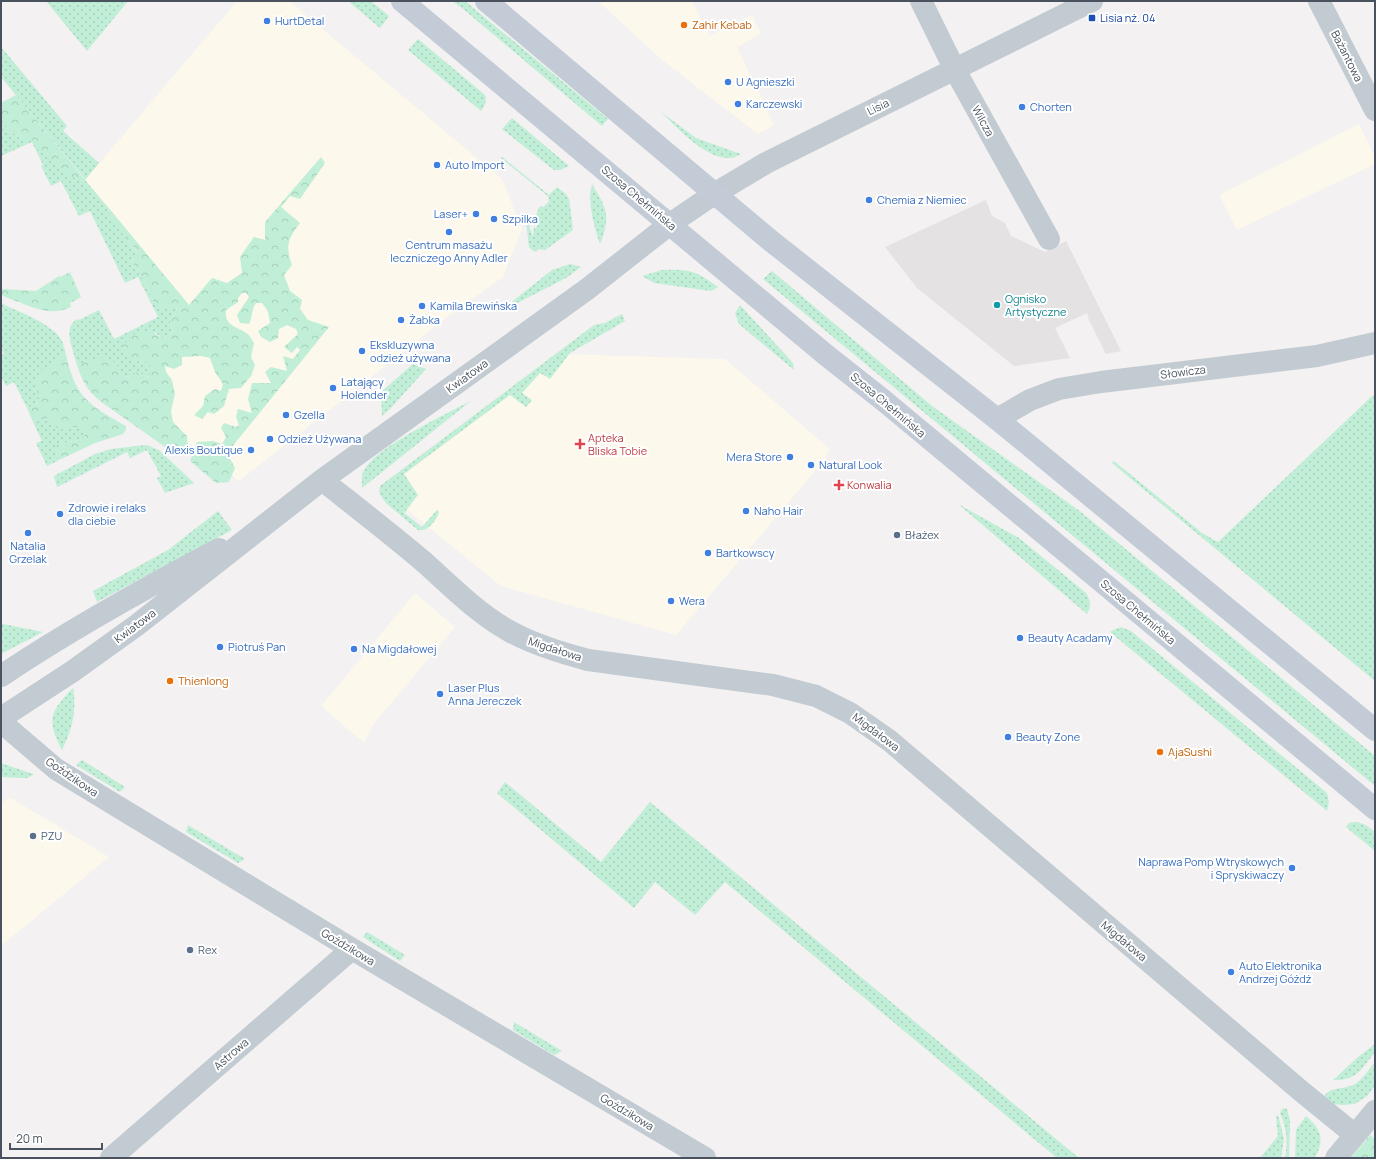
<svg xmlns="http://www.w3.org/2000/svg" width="1376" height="1159" viewBox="0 0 1376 1159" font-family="Manrope,sans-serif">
  <defs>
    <pattern id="grass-dots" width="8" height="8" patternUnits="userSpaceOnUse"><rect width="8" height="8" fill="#c1eed6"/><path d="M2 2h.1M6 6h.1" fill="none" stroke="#a7ceba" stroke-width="1.8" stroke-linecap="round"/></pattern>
    <pattern id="forest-crowns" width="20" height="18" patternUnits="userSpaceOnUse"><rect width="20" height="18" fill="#c1eed6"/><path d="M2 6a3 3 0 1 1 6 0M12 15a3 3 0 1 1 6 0" fill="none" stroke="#a7ceba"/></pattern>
  </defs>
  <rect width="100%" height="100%" fill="#f3f1f1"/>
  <!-- commercial -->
  <path fill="#fcf8ec" d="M237 1H289L502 179 522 229 503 277 450 315 239 481 118 388 189 305 85 180Z
    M598 1H692L710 36 752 15 761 34 737 47 774 125 758 134 662 60Z
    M1359 124 1375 157V164L1237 230 1219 195Z
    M561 354 725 359 830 449 825 459 800 489 676 635 501 586 380 488Z
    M415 593 455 627 373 725 364 743 321 706Z
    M11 798 109 857 1 946V802Z"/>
  <!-- education -->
  <path fill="#e4e2e3" d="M986 200 992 216 1005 223 1011 236 1045 252 1066 241 1121 351 1106 354 1089 320 1087 313 1055 328 1070 358 1014 366 917 288 885 247Z"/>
  <!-- grass -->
  <path fill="url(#grass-dots)" d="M46 1H128L87 51Z
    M348 1H371L389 16 380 28Z
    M452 1H465L608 119 602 126 462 8Z
    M418 39 485 95C487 101 485 106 481 111L408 50Z
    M1 47 67 126 63 131 99 163 85 180 112 212 109 215 137 253 132 259 135 269 144 280 153 301 178 305 175 314 170 322 173 332 163 339 155 332 148 362 153 370 148 377 137 372 130 378 121 374 118 366 88 361 81 364 75 359C72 345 63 328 77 319L79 320 99 310 114 339 158 317 138 277 125 283 90 211 79 216 61 181 51 186 41 166 43 165 32 142 1 156V119L7 128 22 140H33L85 179 1 77Z
    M661 112 696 138 741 154C738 156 733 158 729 158 704 158 678 128 661 112Z
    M512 118 569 166 560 170H554L502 129Z
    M502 157 549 195 557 187 566 194 569 199 573 230 545 250 538 249 536 252 532 250 529 247 525 213H528V222L531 221 532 222 529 226 533 237 534 227 536 228 538 225 537 223 534 226C534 221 537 211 540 206L543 207 549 202 548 196 501 158Z
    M592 184C607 209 611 216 600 244 594 227 587 201 592 184Z
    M570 264 581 267 566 278 498 313 552 270Z
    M662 270C690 269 696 271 718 287L711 291 654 283 642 276Z
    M772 271 932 406 1081 512 1375 756V786L763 279Z
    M1 303C17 312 84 333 58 361 55 365 47 367 42 370L36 390 39 398 37 404 27 408 14 382 6 386 1 376V355L4 354 1 348Z
    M740 305 793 363 794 370 739 324 735 313Z
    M622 314 625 321 570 353 550 379 540 373 522 393 532 400 526 407 510 395 404 474 418 495 404 513 422 527 437 510 439 512C436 521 428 532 418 530L386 503 379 493 380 486 594 325 605 323Z
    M413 364 426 369 389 410 382 416 381 392Z
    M1375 395V681L1112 463 1114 461 1202 533 1218 542 1372 396Z
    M472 400 362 488C362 482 361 475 364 470 380 444 444 416 472 400Z
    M41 418H48L55 426H79L85 430V435L78 440 64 443 54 450 59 460 47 466 36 443 42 441 33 422Z
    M146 445 159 450 194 483 165 493 157 478 161 476 147 450 130 458 127 452 57 487 54 476 95 454 111 449Z
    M958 504 1019 538 1086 593C1090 600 1092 606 1087 614Z
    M218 511 232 530 97 602 93 591 168 550Z
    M3 624 43 632 1 654V625Z
    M1121 627 1131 631 1327 793 1329 802 1327 811 1110 632 1115 629Z
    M73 688C77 711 72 730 62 750 46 719 50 712 73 688Z
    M82 760 125 787 120 792 76 765Z
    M1 763 33 774V775L27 778 1 777Z
    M505 782 601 862 650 802 1079 1158H1057L725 882 695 915 655 882 634 908 497 793Z
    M1355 822C1364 823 1368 826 1375 832V851L1346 827 1349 823Z
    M188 825 245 859 238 863 186 832Z
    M367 932 405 955 400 961 363 937Z
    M514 1022 562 1051 554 1055 513 1030Z
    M1375 1044V1052C1361 1069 1357 1081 1333 1080L1358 1057Z
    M1375 1062V1086L1367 1096 1355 1104 1343 1105 1333 1104 1324 1097C1330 1086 1343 1090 1353 1085 1362 1081 1368 1070 1375 1062Z
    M1283 1108 1287 1109 1290 1120 1289 1157 1287 1158H1285C1288 1140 1287 1130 1280 1113Z
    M1278 1115 1284 1139 1281 1158H1260L1278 1136 1276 1116Z
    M1306 1116C1321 1129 1325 1139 1315 1158H1295L1296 1130Z"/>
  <!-- forest -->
  <path fill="url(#forest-crowns)" d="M16 95 85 180 71 177 37 149 33 140H22L7 128 1 119V103Z
    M321 157 325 163 300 199 290 196 281 207 300 223C288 239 285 245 292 265L284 275 290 291 302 300 300 309 308 320 329 327 227 453 235 468 229 482 216 483 190 461 197 442 213 441 222 444 226 437 221 428 224 423 236 427 239 425 236 417 238 409 252 413 248 399 252 383H271L265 372 271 367 287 371 283 356 293 359 300 350 297 347 292 353 284 347 298 334 296 329 287 325 279 329 278 338 270 342 261 337 258 331 270 323 268 311 262 303H256C251 310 253 316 249 324L240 323 237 315 249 297 246 293H242L238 298V302L226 310C224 326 236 326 246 333 250 335 252 340 254 343L251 357 255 365 251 376 241 388 229 389 224 406 214 414 208 412 202 419 194 415 203 406 205 396 215 389 221 391 223 384 215 372 210 358 201 356 182 357V365L174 369 165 366 166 372 172 380 175 394 171 411 173 422 187 436 188 449 175 454 100 401C85 388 81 378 75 359L81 364C94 358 109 352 118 367 123 374 122 374 129 378L137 372 148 377 152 370 148 363C133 361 127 361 123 346 135 328 147 326 163 339L173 332 170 322 175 314 178 306 161 309 153 301 144 280 135 269 132 259 137 252 108 215 112 212 189 305 212 278 227 283 242 273 240 257 254 237 265 240V222Z
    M70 272 81 297 70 303 71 307C53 316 36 309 19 302 13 300 6 298 1 294V290L3 289 36 291 59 276 60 277Z
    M64 346C67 359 70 373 76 385 86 405 107 415 126 426V430L123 434 95 443 59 460 54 450 56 445 78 440 85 435V430C76 425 70 426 61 430L55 426 48 418H41L33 422 27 408 37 404 39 398C35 389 33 377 42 370 53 360 62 365 64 346Z
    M1370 1135 1375 1139V1158H1351Z"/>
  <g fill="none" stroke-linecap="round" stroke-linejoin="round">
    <!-- street -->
    <path stroke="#c2cad2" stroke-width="22" d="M921 1 955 70 1049 239
      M1319 1 1375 110
      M997 419 1030 400 1059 389 1101 382 1317 356 1375 343
      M322 480C356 507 391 534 424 562 452 587 478 614 511 632 535 645 561 653 588 660L773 685 816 696 850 713 890 741 1301 1091 1355 1135
      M1 676C71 629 145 588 219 549
      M1 718 73 671 137 625 322 480 586 290 670 224 714 194 766 163 1092 1
      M1 722 56 769 352 949 705 1158
      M111 1158 352 949
      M1336 1158 1375 1111"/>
    <!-- secondary -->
    <path stroke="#c2cbd6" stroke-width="22" d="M402 1 826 355 883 400 1375 809
      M486 1 771 241 997 419 1375 730"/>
  </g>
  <!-- markers -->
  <rect fill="#1a4fb4" stroke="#fff" stroke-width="1.5" x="1088" y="14" width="8" height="8" rx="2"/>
  <g fill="#3f7fe0" stroke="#fff" stroke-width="1.5">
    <circle cx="267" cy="21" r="4"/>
    <circle cx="728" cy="82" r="4"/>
    <circle cx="738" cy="104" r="4"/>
    <circle cx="1022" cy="107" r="4"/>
    <circle cx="437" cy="165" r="4"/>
    <circle cx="869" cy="200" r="4"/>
    <circle cx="476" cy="214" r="4"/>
    <circle cx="494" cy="219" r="4"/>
    <circle cx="449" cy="232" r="4"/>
    <circle cx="422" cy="306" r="4"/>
    <circle cx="401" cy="320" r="4"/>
    <circle cx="362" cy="351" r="4"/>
    <circle cx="333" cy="388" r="4"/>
    <circle cx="286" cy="415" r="4"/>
    <circle cx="270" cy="439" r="4"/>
    <circle cx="251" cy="450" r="4"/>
    <circle cx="790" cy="457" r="4"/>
    <circle cx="811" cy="465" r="4"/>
    <circle cx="746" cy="511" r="4"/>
    <circle cx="60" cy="514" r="4"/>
    <circle cx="28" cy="533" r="4"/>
    <circle cx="708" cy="553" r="4"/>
    <circle cx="671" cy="601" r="4"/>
    <circle cx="1020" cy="638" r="4"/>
    <circle cx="220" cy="647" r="4"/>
    <circle cx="354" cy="649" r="4"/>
    <circle cx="440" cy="694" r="4"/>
    <circle cx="1008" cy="737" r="4"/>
    <circle cx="1292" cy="868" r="4"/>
    <circle cx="1231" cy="972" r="4"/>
  </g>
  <g fill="#e8710a" stroke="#fff" stroke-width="1.5">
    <circle cx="684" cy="25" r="4"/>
    <circle cx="170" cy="681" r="4"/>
    <circle cx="1160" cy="752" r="4"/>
  </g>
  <circle fill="#0f9aa8" stroke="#fff" stroke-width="1.5" cx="997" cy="305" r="4"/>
  <g fill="#e0444e" stroke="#fff" stroke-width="1.5">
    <path d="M578 438h4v4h4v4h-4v4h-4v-4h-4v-4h4z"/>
    <path d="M837 479h4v4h4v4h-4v4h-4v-4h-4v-4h4z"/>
  </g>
  <g fill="#5c6f8a" stroke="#fff" stroke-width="1.5">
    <circle cx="897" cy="535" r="4"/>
    <circle cx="33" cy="836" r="4"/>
    <circle cx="190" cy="950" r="4"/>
  </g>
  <g text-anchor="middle" stroke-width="4" stroke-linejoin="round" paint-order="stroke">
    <!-- transit labels -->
    <g font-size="11" fill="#164399" stroke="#fff" text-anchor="start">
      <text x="1100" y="22">Lisia nż. 04</text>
    </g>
    <!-- shop labels -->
    <g font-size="11" fill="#366cbe" stroke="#fff" text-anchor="start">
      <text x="275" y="25">HurtDetal</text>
      <text x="736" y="86">U Agnieszki</text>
      <text x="746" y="108">Karczewski</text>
      <text x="1030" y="111">Chorten</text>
      <text x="445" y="169">Auto Import</text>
      <text x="877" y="204">Chemia z Niemiec</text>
      <text x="468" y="218" text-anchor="end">Laser+</text>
      <text x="502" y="223">Szpilka</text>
      <text x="449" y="249" text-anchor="middle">Centrum masażu<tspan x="449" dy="13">leczniczego Anny Adler</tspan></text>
      <text x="430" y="310">Kamila Brewińska</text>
      <text x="409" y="324">Żabka</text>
      <text x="370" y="349">Ekskluzywna<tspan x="370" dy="13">odzież używana</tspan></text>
      <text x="341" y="386">Latający<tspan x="341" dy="13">Holender</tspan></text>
      <text x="294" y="419">Gzella</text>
      <text x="278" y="443">Odzież Używana</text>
      <text x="243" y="454" text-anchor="end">Alexis Boutique</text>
      <text x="782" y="461" text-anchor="end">Mera Store</text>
      <text x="819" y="469">Natural Look</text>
      <text x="68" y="512">Zdrowie i relaks<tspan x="68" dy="13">dla ciebie</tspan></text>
      <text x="754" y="515">Naho Hair</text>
      <text x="28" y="550" text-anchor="middle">Natalia<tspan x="28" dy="13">Grzelak</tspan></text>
      <text x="716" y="557">Bartkowscy</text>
      <text x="679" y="605">Wera</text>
      <text x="1028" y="642">Beauty Acadamy</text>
      <text x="228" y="651">Piotruś Pan</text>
      <text x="362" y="653">Na Migdałowej</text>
      <text x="448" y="692">Laser Plus<tspan x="448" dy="13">Anna Jereczek</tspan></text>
      <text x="1016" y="741">Beauty Zone</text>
      <text x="1284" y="866" text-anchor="end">Naprawa Pomp Wtryskowych<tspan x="1284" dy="13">i Spryskiwaczy</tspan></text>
      <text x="1239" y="970">Auto Elektronika<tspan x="1239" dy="13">Andrzej Góżdż</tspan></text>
    </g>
    <!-- food labels -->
    <g font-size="11" fill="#c56008" stroke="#fff" text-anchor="start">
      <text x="692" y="29">Zahir Kebab</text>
      <text x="178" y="685">Thienlong</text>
      <text x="1168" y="756">AjaSushi</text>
    </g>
    <!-- street labels -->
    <g font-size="11" fill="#49525e" stroke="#fff">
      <text transform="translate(1347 56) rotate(63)" y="4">Bażantowa</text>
      <text transform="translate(878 107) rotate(-26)" y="4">Lisia</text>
      <text transform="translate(983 121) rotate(61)" y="4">Wilcza</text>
      <text transform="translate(639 198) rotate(40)" y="4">Szosa Chełmińska</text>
      <text transform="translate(1183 372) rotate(-7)" y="4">Słowicza</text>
      <text transform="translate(467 376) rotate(-36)" y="4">Kwiatowa</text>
      <text transform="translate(888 405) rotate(40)" y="4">Szosa Chełmińska</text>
      <text transform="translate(1138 612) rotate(40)" y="4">Szosa Chełmińska</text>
      <text transform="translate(135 626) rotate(-37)" y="4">Kwiatowa</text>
      <text transform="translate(555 649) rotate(18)" y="4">Migdałowa</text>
      <text transform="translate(876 732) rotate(37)" y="4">Migdałowa</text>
      <text transform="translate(72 777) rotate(34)" y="4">Goździkowa</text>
      <text transform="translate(1124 941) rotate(40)" y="4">Migdałowa</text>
      <text transform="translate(348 947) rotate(31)" y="4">Goździkowa</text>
      <text transform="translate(231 1054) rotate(-41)" y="4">Astrowa</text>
      <text transform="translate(627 1112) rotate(31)" y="4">Goździkowa</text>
    </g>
    <!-- culture labels -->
    <g font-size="11" fill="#0d838f" stroke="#fff" text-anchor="start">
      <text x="1005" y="303">Ognisko<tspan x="1005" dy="13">Artystyczne</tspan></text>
    </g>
    <!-- health labels -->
    <g font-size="11" fill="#be3a42" stroke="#fff" text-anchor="start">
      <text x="588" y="442">Apteka<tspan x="588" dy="13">Bliska Tobie</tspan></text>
      <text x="847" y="489">Konwalia</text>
    </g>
    <!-- service labels -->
    <g font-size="11" fill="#4e5e75" stroke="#fff" text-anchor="start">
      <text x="905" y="539">Błażex</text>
      <text x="41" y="840">PZU</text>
      <text x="198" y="954">Rex</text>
    </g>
  </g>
  <!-- border -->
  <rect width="1376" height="1159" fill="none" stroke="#49525e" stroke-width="4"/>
  <!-- scale -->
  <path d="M10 1143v6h92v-6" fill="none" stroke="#49525e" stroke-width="2"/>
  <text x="16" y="1143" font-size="12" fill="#49525e" stroke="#ffffff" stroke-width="3" paint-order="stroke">20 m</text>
</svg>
